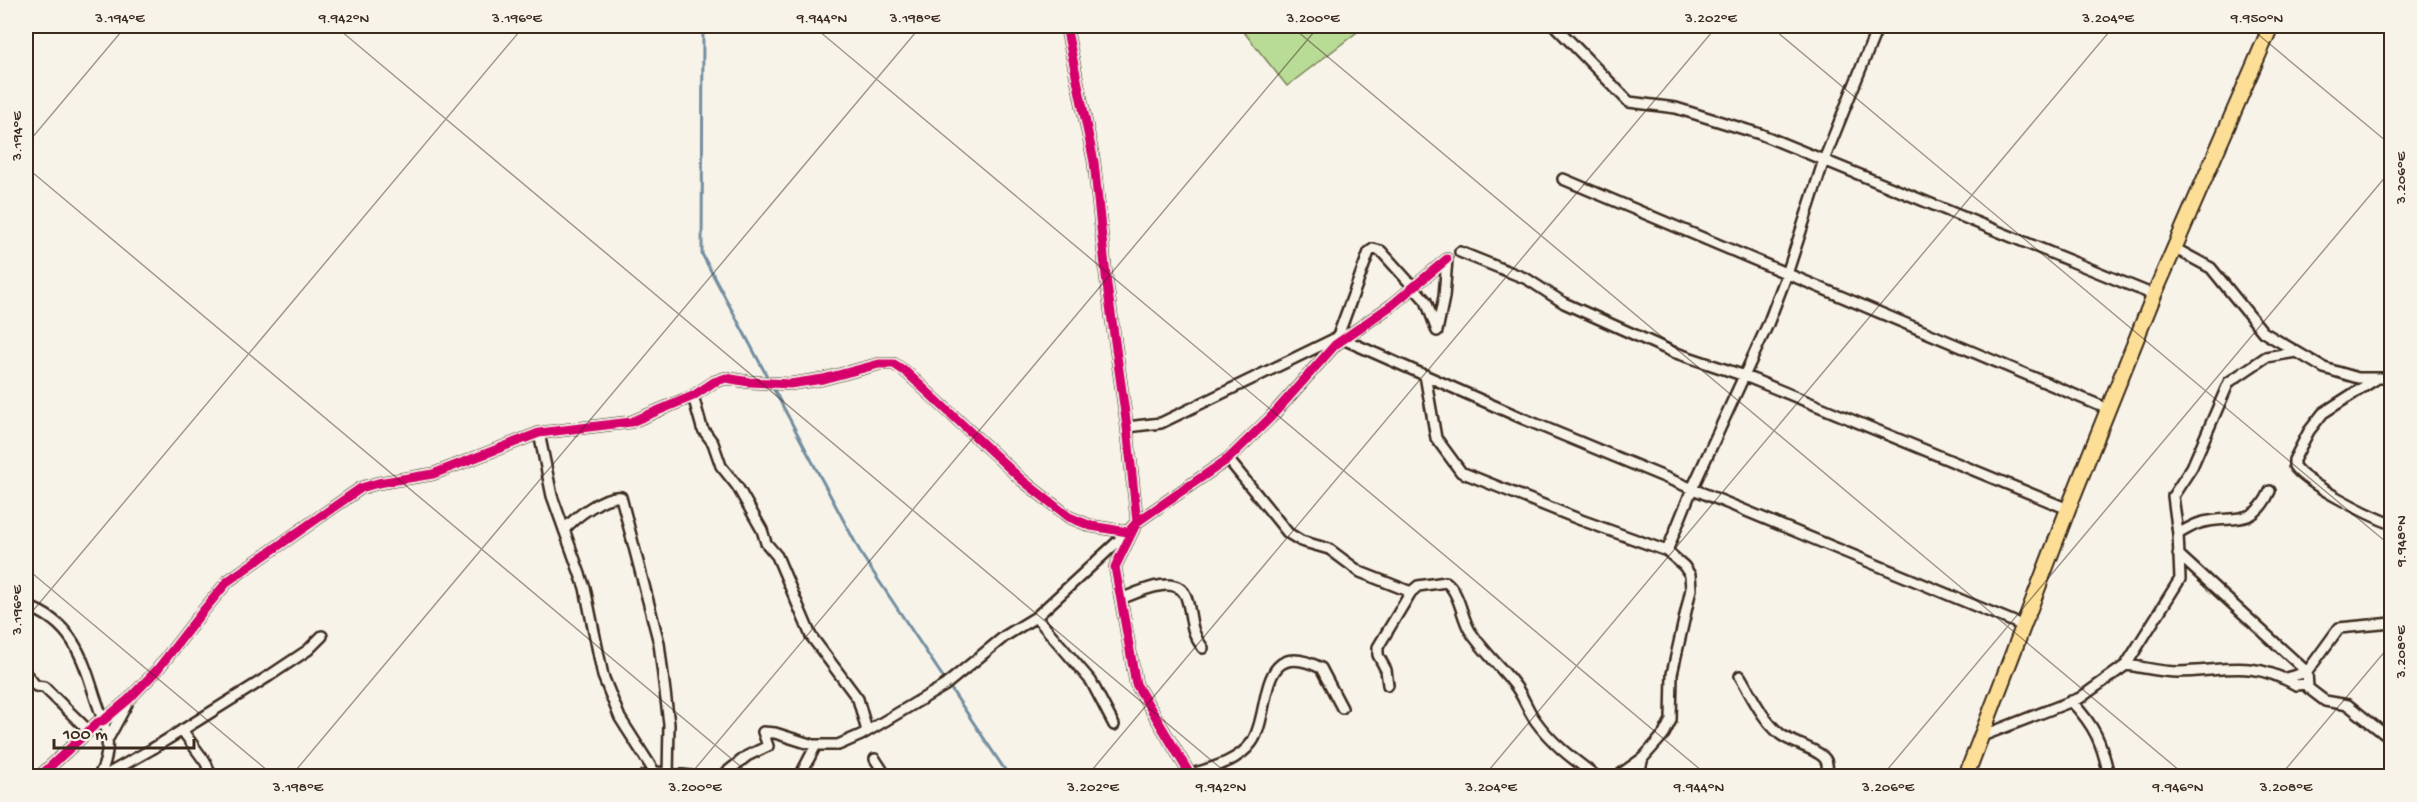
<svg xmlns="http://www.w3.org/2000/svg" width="2417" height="802" viewBox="0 0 2417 802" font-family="'Gochi Hand',sans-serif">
  <rect width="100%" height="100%" fill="#f7f3e8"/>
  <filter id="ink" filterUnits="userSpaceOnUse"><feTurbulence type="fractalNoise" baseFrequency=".0167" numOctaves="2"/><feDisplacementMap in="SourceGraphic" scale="12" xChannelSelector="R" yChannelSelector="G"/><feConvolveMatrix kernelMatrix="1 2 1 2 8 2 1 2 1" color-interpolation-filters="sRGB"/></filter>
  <g filter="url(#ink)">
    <!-- grass -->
    <path fill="#b8db95" stroke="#7a825a" stroke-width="1.5" d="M1239 26H1365L1287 86Z"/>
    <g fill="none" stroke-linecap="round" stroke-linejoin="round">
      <!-- stream -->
      <path stroke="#738ea0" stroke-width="3" d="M703 26 702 254 769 380
        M772 386 863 557 1009 776"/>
      <defs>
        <path id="minor" d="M1066 26 1094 162 1107 285 1127 427 1137 522 1115 567 1136 684 1191 776
          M1555 26 1629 102 1676 108 1760 134 2154 295
          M1563 179 2108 409
          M2174 248 2211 268 2263 332 2324 368 2358 378H2392
          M1460 252 1527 279 1564 303 1673 352 1745 376 2068 509
          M1437 331 1444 297 1447 259
          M1345 340 1524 419 2024 626
          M1336 341 1369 252 1373 249 1381 251 1426 301 1437 331
          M1425 375 1436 438 1461 472 1581 520 1667 551 1684 566 1690 575 1691 589 1672 674 1671 720 1664 734 1643 758 1638 776
          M2376 379 2323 413 2309 431 2294 460V466C2306 484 2370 516 2392 524
          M693 396 702 428 713 443 721 466 737 486 762 530 766 543 777 556 811 636 858 699 867 731
          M1127 427 1161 423 1338 337
          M539 433 552 496 585 588 603 676 620 718 657 776
          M1228 459 1288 533 1301 541 1329 549 1360 572 1411 592
          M564 530C574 518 605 494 621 497L659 643 669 724 668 776
          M2178 534C2185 530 2193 525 2200 523 2233 514 2253 529 2270 491
          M1667 551 1692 489 1768 324 1787 274 1824 160 1878 26
          M2178 554 2307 672 2339 628 2392 623
          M1121 599C1138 592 1180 571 1187 600 1193 620 1189 630 1203 648
          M26 606C71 621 82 655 95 697 105 726 115 746 99 776
          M1036 617 1091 681 1114 725
          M2126 665C2143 667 2161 672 2178 672 2226 671 2251 659 2296 685L2306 684
          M26 674 36 686 44 687 89 731
          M1740 676C1752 696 1762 719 1780 734 1791 743 1818 749 1825 759 1829 765 1827 770 1825 776
          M2286 678 2307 672 2308 688 2325 701 2348 705 2392 740
          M1388 685 1386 670 1378 655V647L1411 592 1418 586 1446 582C1460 593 1461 616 1470 631 1483 651 1500 666 1514 684 1523 695 1527 709 1535 720 1552 744 1573 759 1596 776
          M2071 701C2095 726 2102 743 2109 776
          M182 730 206 763 211 776
          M1982 736 2080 698 2126 665 2180 579 2178 534 2173 496 2192 467 2229 382 2266 357 2296 352
          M109 737 127 704
          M875 759 886 776
          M1191 774C1212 768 1239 761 1252 742 1272 713 1256 635 1321 668L1342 708
          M40 776 97 723 104 720 129 699 157 670 203 611 228 581 361 488 378 483 433 474 539 433 631 422 693 396 714 382 726 378 749 382 790 384 823 379 879 364H894L906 372 1022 480 1069 517 1091 526 1128 532 1137 522 1228 459 1270 418 1335 345 1392 305 1447 259
          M104 776 152 749 269 676 308 650 322 636
          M644 776 656 772 691 776
          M722 776 747 756 768 746 763 732 775 733 813 745H838L861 735 944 686 1005 636 1036 617 1128 532
          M800 776 816 745
          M1618 776 1643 758"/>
        <path id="primary" d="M1966 776 2068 509 2154 295 2271 26"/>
      </defs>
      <!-- minor casing -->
      <use href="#minor" stroke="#3b2a1e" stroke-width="14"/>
      <!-- primary casing -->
      <use href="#primary" stroke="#3b2a1e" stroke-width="18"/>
      <!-- minor -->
      <use href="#minor" stroke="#f7f3e8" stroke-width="9"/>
      <!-- primary -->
      <use href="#primary" stroke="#fcde96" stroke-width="14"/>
      <defs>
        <path id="cycleway" d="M1066 26 1094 162 1107 285 1127 427 1137 522 1115 567 1136 684 1191 776
          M40 776 97 723 104 720 129 699 157 670 203 611 228 581 361 488 378 483 433 474 539 433 631 422 693 396 714 382 726 378 749 382 790 384 823 379 879 364H894L906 372 1022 480 1069 517 1091 526 1128 532 1137 522 1228 459 1270 418 1335 345 1392 305 1447 259"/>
      </defs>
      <!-- cycleway casing -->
      <use href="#cycleway" stroke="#f7f3e8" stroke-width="13"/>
      <!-- cycleway -->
      <use href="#cycleway" stroke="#d6006c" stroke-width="9"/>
    </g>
  </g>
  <!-- ticks -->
  <path fill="none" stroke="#3b2a1e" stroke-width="1.5" stroke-opacity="0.45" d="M335 26 1230 776M813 26 1708 776M1291 26 2186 776M1770 26 2392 547M2248 26 2392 146M26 145 126 26M26 167 752 776M26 568 274 776M26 619 524 26M291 776 921 26M689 776 1319 26M1087 776 1717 26M1484 776 2114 26M1882 776 2392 169M2280 776 2392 643"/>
  <!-- margin -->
  <rect width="2417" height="802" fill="none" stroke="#f7f3e8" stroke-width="66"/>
  <!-- scale -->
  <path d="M54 739v9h140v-9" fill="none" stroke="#3b2a1e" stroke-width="3"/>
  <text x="63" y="739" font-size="18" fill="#3b2a1e" stroke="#f7f3e8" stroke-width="4.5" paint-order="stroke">100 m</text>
  <rect x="33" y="33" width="2351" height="736" fill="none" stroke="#3b2a1e" stroke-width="2"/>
  <g font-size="15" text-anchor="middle" fill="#3b2a1e">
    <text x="120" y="22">3.194°E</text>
    <text x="344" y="22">9.942°N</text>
    <text x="517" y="22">3.196°E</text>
    <text x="822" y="22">9.944°N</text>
    <text x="915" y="22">3.198°E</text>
    <text x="1313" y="22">3.200°E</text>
    <text x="1711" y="22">3.202°E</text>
    <text x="2108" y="22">3.204°E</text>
    <text x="2257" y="22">9.950°N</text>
    <text transform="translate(16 136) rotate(-90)" y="5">3.194°E</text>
    <text transform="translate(2400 178) rotate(-90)" y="5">3.206°E</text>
    <text transform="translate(2400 541) rotate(-90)" y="5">9.948°N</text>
    <text transform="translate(16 610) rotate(-90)" y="5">3.196°E</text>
    <text transform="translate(2400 652) rotate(-90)" y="5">3.208°E</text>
    <text x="298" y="791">3.198°E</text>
    <text x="695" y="791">3.200°E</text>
    <text x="1093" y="791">3.202°E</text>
    <text x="1221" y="791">9.942°N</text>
    <text x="1491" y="791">3.204°E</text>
    <text x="1699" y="791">9.944°N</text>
    <text x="1888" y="791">3.206°E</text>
    <text x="2178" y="791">9.946°N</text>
    <text x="2286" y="791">3.208°E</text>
  </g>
</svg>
